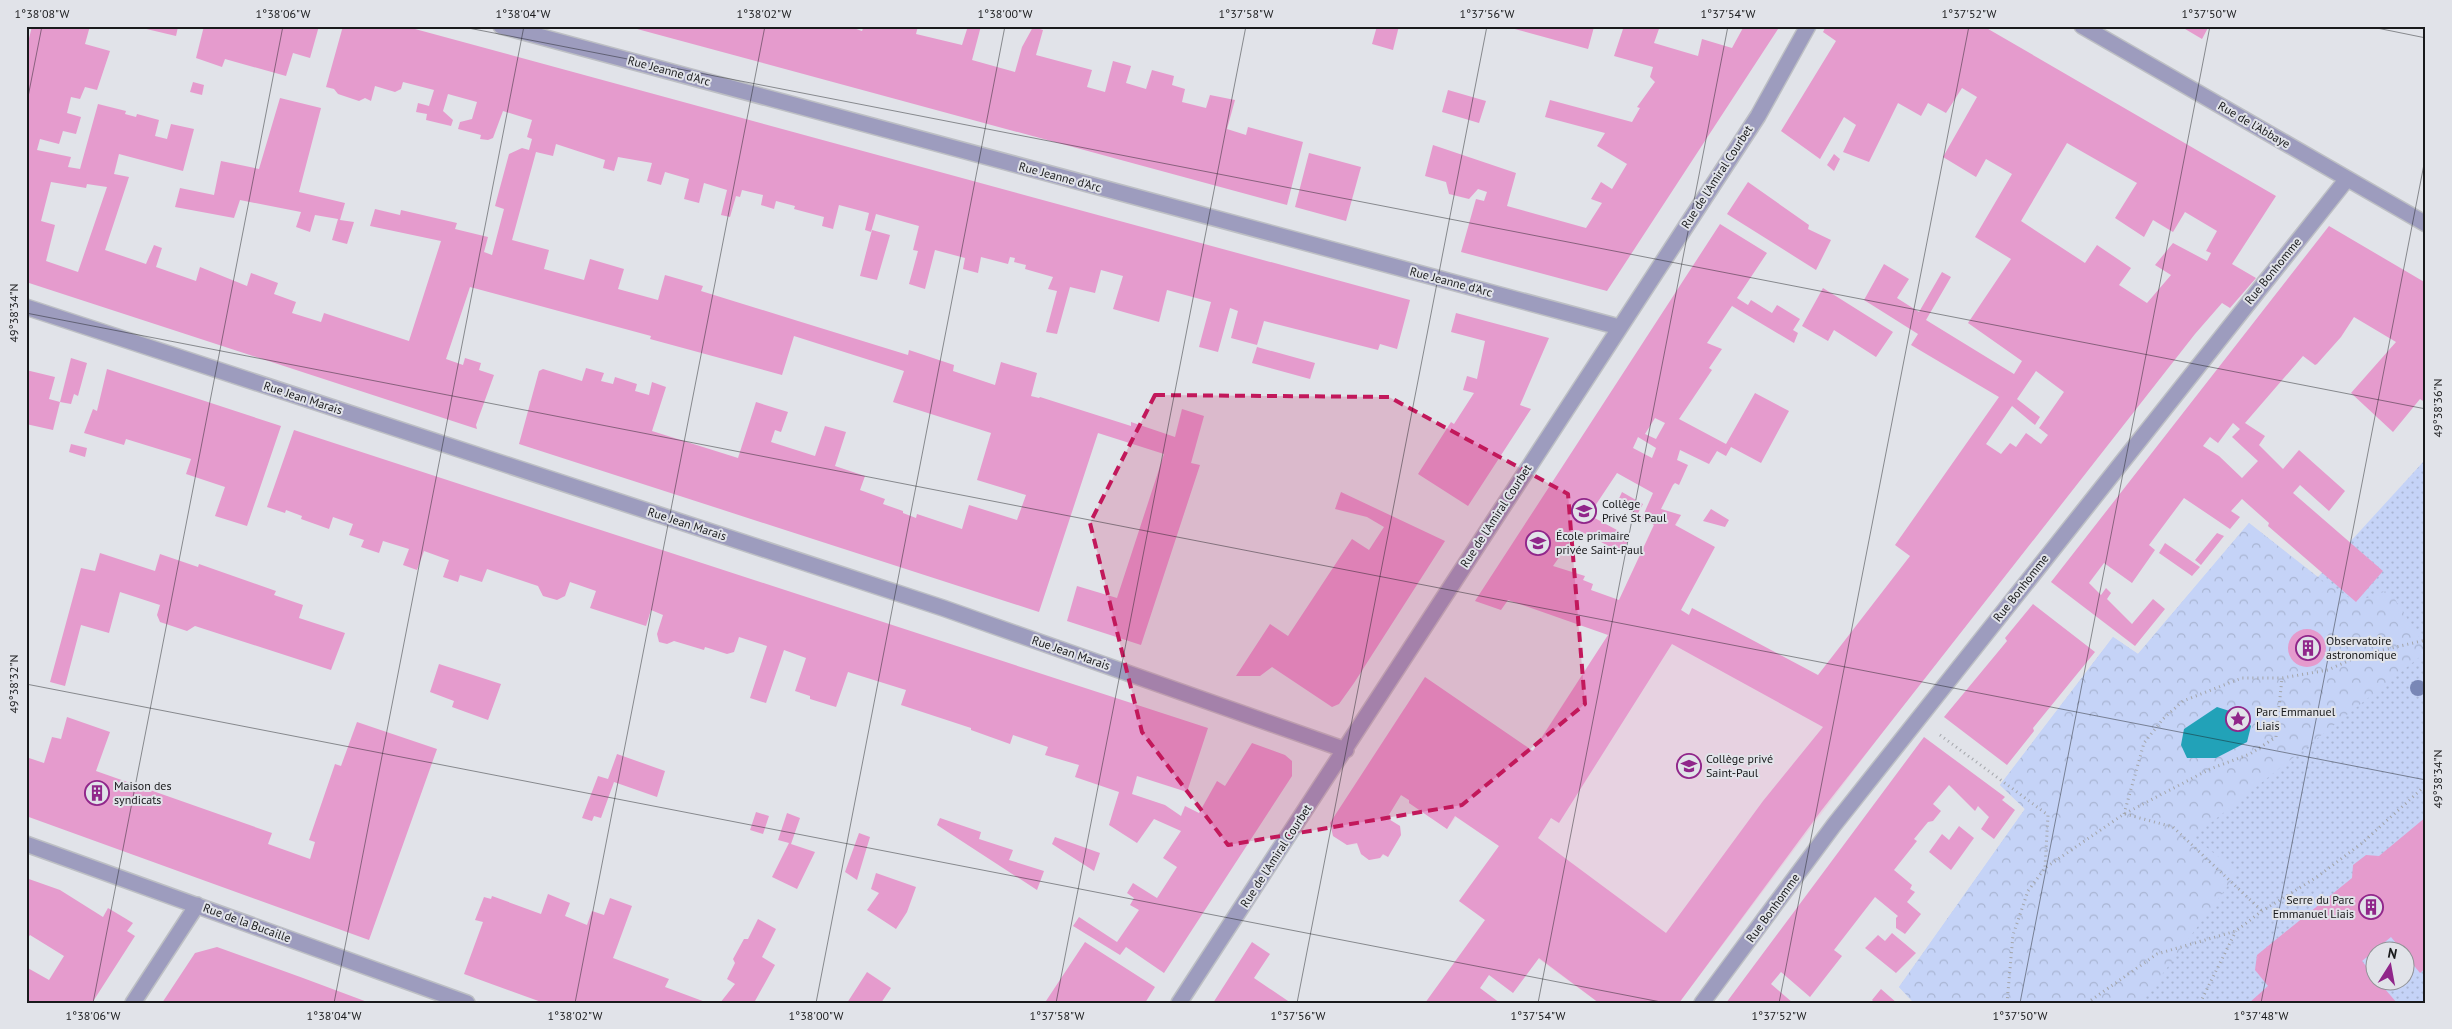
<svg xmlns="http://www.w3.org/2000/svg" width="2452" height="1029" viewBox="0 0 2452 1029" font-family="'PT Sans',sans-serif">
  <defs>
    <pattern id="green-dots" width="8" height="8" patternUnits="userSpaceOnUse" patternTransform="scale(1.25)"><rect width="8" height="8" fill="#c5d3f7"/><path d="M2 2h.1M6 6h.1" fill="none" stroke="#a9b5d3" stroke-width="1.8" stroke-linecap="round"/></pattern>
    <pattern id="forest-crowns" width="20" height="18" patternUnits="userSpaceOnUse" patternTransform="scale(1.25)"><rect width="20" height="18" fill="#c5d3f7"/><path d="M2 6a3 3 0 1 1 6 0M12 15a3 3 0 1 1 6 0" fill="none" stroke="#a9b5d3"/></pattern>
  </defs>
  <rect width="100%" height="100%" fill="#e1e3e9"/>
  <!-- education -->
  <path fill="#e7d2e1" d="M1661 509 1681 515 1676 525 1681 610 1689 615 1692 608 1852 694 1891 721 1679 1003H1599L1459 901 1499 846 1456 817 1447 829 1409 803V800L1401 795 1387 818 1400 826 1401 835 1388 857 1383 855 1380 858 1369 860 1361 854 1357 844 1347 845 1333 836 1330 823 1404 709 1512 782 1627 606 1619 600Z"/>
  <!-- green -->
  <path fill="url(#green-dots)" fill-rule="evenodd" d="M2424 461 2426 1003H1914L1899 987 2025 809 2000 785 2113 637 2138 654 2249 523 2318 577ZM2374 952H2404V982H2374Z"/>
  <!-- forest -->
  <path fill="url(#forest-crowns)" d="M2249 523 2317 577 2356 602 2389 590 2426 648V652L2193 837 2238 872 2141 1003H1914L1899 987 2025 809 2000 785 2113 637 2138 654Z"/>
  <!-- water -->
  <path fill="#22a2b8" d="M2217 707 2239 714 2251 726 2247 742 2216 758H2187L2181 745 2184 729Z"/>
  <!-- building -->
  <path fill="#e59bcd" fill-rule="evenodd" d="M32 26H90L85 44 110 51 97 90 85 87 80 99 71 97 67 113 81 117 76 134 63 131 59 144 40 139 37 150 71 157 68 167 80 169 98 104 126 111 125 114 136 117 137 114 159 120 155 136 167 139 171 124 194 129 183 171 119 154 114 174 129 177 105 250 146 264 154 245 162 248 156 267 196 281 200 267 247 286 251 273 278 283 274 294 296 302 292 313 321 322 324 313 409 341 441 241 370 226 375 209 400 215 401 210 457 223 455 229 488 237 484 252 492 255 504 209 495 206 509 154 522 148 529 150 532 139 527 137 532 120 503 111 493 138 488 140 480 139 481 135 458 129 460 122 472 119 477 102 448 94 443 111 453 120 451 126 426 120 427 114 416 112 418 103 429 106 434 90 403 82 401 89 395 92 375 86 371 101 365 98 359 101 338 94 334 89 326 87 343 26H404L1410 300 1397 349 1380 344 1378 350 1264 321 1257 345 1231 338 1238 311 1230 308 1218 352 1199 347 1211 302 1167 290 1159 322 1113 309 1123 276 1101 270 1095 293 1070 287 1057 334 1046 332 1057 291 1048 289 1053 277 1025 269 1026 265 1014 262 1015 258 1010 257 1008 264 981 257 978 273 963 269 965 258 935 250 925 289 909 284 918 251 913 250 919 226 876 214 871 232 865 230 869 213 839 205 833 229 822 226 824 217 794 209 795 206 776 201 774 209 761 205 763 195 742 190 740 197 736 196 730 217 721 215 727 190 704 183 699 203 684 199 689 179 665 172 661 185 647 181 652 163 618 157 614 171 603 168 605 160 556 144 553 156 536 152 512 240 549 250 544 269 584 280 590 259 624 269 618 289 658 300 665 275 703 286 701 291 798 321 908 355 909 350 954 365 953 371 995 385 1001 362 1037 373 1031 396 1039 398 1040 397 1131 426V422L1175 437 1182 409 1204 416 1191 463 1200 465 1141 645 1067 621 1077 586 1117 598 1164 454 1098 433 1039 612 519 444 539 371 543 369 582 381 586 368 604 373 601 381 613 384 615 377 637 384 635 391 649 395 652 382 666 387 652 431 738 458 756 402 788 412 781 432 775 430 771 442 815 456 825 426 846 432 835 466 865 476 860 490 885 499 883 504 903 511V513L916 518 917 514 962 529 969 505 1017 520 1026 495 977 480 991 433 893 402 904 371 794 336 782 375 650 339 651 336 470 287 446 359 463 365 465 358 481 363 479 370 494 375 476 425 477 429 26 282V51ZM51 182 86 188 87 184 107 187 78 272 46 261 55 225 41 221Z
    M174 26 178 27 176 36 138 27Z
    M204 26H319L310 58 293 53 286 76 225 59 222 67 196 58Z
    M626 26H848L862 31 864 26H894L903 29 904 26H918L916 34 962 45 968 26H981L972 60 1015 72 1022 47 1033 27 1043 30 1036 55 1092 70 1087 87 1105 92 1113 61 1131 66 1126 83 1146 89 1152 70 1174 76 1172 85 1185 89 1182 102 1206 108 1210 95 1235 100 1227 129 1246 135 1248 127 1303 142 1287 205Z
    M1377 26H1399L1393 50 1372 44Z
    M1511 26H1591L1594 27 1588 49 1511 28Z
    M1624 26H1660L1654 43 1698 56 1702 39 1732 48 1744 26H1780L1607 291 1461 252 1476 199 1484 201 1487 192 1478 189 1469 199 1449 194 1446 182 1425 176 1433 145 1516 173 1507 206 1586 228 1602 203 1591 199 1601 182 1612 189 1627 164 1597 146 1605 133 1545 117 1550 100 1632 122 1640 108 1637 107 1655 82 1650 77 1653 67 1614 56Z
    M1826 26H1983L2276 196 2232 264 2256 278 2230 308 2222 303 2195 334 1821 811 1679 1003H1599L1539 958 1513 993 1489 975 1480 988 1500 1003H1425L1485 920 1459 901 1499 846 1455 816 1447 829 1409 803V800L1401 795 1387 818 1400 826 1401 835 1388 857 1383 854 1380 858 1369 860 1361 854 1357 843 1347 845 1333 836 1330 823 1425 677 1533 751 1608 635 1508 600 1501 610 1475 601 1720 224 1767 253 1737 298 1748 305 1751 300 1772 313 1777 305 1800 319 1793 330 1798 333 1794 343 1732 306 1707 343 1722 349 1709 368 1712 370 1679 419 1726 444 1755 393 1789 411 1761 463 1731 447 1726 456 1717 451 1709 464 1680 450 1677 460 1688 465 1679 485 1675 483 1673 485 1661 509 1681 515 1675 525 1715 547 1681 610 1689 615 1692 608 1818 675 1910 556 1895 545 1999 397 1911 345 1918 334 1864 300 1884 264 1909 279 1897 298 1919 312 1942 272 1951 277 1926 320 2014 374 2022 361 1968 323 2011 259 1975 237 2012 174 1986 159 1976 177 1943 157 1977 97 1962 88 1946 113 1928 103 1921 116 1898 103 1869 162 1843 152 1856 125 1844 117 1820 159 1781 131 1836 41 1823 32ZM2067 143 2137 183 2115 218 2144 237 2153 220 2173 232 2185 212 2217 231 2206 251 2211 253 2207 261 2173 243 2155 265 2171 275 2147 303 2119 285 2131 268 2097 245 2085 263 2021 221ZM2036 371 2064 392 2039 428 2048 435 2041 444 2026 433 2016 447 2010 443 2001 454 1986 444 2012 406 2035 425 2040 417 2017 399ZM1655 418 1665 423 1656 439 1645 434ZM1638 437 1656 448 1652 458 1633 448ZM1617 473 1653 493 1642 518 1654 525 1619 600 1591 590 1593 584 1583 580 1585 576 1553 566 1578 530 1622 553 1630 537 1589 515ZM1672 644 1823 727 1763 801 1666 933 1538 838 1551 818 1559 823Z
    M2180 26H2209L2202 39Z
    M193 82 204 85 202 95 190 92Z
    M1448 90 1486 101 1479 123 1442 112Z
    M280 98 321 108 299 192 345 203 340 220 354 222 347 244 332 240 338 219 315 215 310 232 296 227 301 212 240 200 234 218 175 207 180 188 214 195 221 161 259 169Z
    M1309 153 1361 167 1346 221 1295 207Z
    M1834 154 1840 159 1834 171 1827 165Z
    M1748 182 1809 225 1808 229 1831 240 1816 270 1727 214Z
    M2329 226 2426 283V403L2420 399 2393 432 2351 393 2396 342 2354 317 2341 337 2317 364 2315 365 2303 356 2245 423 2265 436 2259 445 2283 469 2299 450 2345 491 2329 511 2300 485 2293 493 2383 571 2356 602 2268 526 2269 523 2242 499 2231 511 2240 517 2230 529 2184 498 2149 545 2155 550 2132 583 2104 563 2089 583 2101 595 2106 588 2111 593 2107 599 2132 624 2153 599 2165 609 2135 646 2051 582ZM2233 423 2240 429 2232 437 2258 461 2242 478 2219 456 2203 446 2210 437 2218 443Z
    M872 230 890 235 877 280 860 276Z
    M1823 288 1893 332 1876 357 1834 330 1828 341 1802 326Z
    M1456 313 1549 338 1520 405 1531 409 1468 506 1418 474 1451 422 1454 424 1474 393 1463 390 1467 376 1477 379 1485 341 1451 332Z
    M1257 347 1315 363 1310 379 1252 363Z
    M71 358 87 363 78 396 74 394 71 404 60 402Z
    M107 369 281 426 247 526 215 516 225 487 186 474 191 459 126 439 124 445 84 433 93 409 97 411Z
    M26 370 55 377 49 399 60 402 53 430 26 424Z
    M294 430 1208 728 1187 792 1137 776 1132 794 1165 805 1181 816 1185 806 1199 813 1217 781 1225 786 1252 743 1285 755 1292 761V776L1164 973 1126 947 1120 955 1073 926 1079 917 1117 942 1139 910 1130 905 1134 898 1127 893 1133 883 1157 898 1177 867 1163 858 1181 831 1154 819 1137 843 1109 825 1119 792 1075 777 1079 765 1045 755 1048 747 1013 735 1010 744 971 730V728L901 705 906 690 848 672 836 707 810 699V696L795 691 806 658 784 650 766 703 750 698 767 646 739 637 734 652 727 654 705 647 704 650 674 641 667 644 659 642 657 634 663 615 651 610 646 626 590 608 596 591 570 582 565 596 557 600 543 596 538 586 487 569 482 582 460 575 458 582 443 577 449 560 424 551 417 570 403 565 409 549 383 541 379 553 361 547 364 540 349 535 353 524 333 517 329 529 301 519 302 516 286 510 285 513 267 507Z
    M71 444 87 448 85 457 69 452Z
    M1341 492 1445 541 1354 683 1339 704 1332 707 1272 667 1260 676H1236L1270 624 1288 636 1352 539 1369 550 1384 527 1367 517 1335 509Z
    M1622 492 1643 504 1637 515 1616 505Z
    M1711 509 1729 520 1725 527 1703 521Z
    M2217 533 2224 536 2201 565 2195 560Z
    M2165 543 2200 567 2192 576 2159 553Z
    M100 553 155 571 160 554 198 567 199 564 276 591 274 595 303 605 299 618 345 633 331 670 195 626 187 631 160 622 157 615 160 605 120 592 109 633 81 625 65 686 50 682 81 568 95 571Z
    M2033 604 2095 652 2033 728 2034 731 2007 765 1944 717 2007 641 2005 638Z
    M2288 648a19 19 0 1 1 38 0a19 19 0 1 1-38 0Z
    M439 664 501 684 488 720 452 707 454 701 430 692Z
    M67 717 110 732 96 771 272 833 268 844 310 859 315 842 309 840 335 764 341 766 357 722 437 749 369 940 26 816V757L44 763 52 737 61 739Z
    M1924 737 2005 797 2002 800 2015 810 1994 839 1981 829 1989 817 1978 806 1975 811 1949 785 1933 804 1941 811 1933 821 1928 822 1914 839 1917 841 1894 870 1912 885 1910 889 1915 892 1907 902 1921 914 1905 934 1896 928V918L1898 916 1875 897 1834 950 1842 956 1810 997 1781 972 1771 984 1793 1003H1726Z
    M617 754 665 771 657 797 614 782 601 818 594 816 592 821 582 818 598 776 608 779Z
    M756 812 769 816 763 834 750 830Z
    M787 813 800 818 791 844 815 852 797 889 772 877 789 843 778 840Z
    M2426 817V968L2420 973 2391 937 2362 961 2374 976V982H2379L2397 1003H2249L2268 986 2255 970 2257 955 2352 878 2353 865 2366 855 2379 856Z
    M940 818 981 832 979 839 1013 850 1009 860 1044 871 1037 890 937 825Z
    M1959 826 1974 838 1951 870 1929 852 1942 834 1949 840Z
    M859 833 870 837 857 880 845 872Z
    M1055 837 1100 853 1094 871 1052 844Z
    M876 873 916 887 907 912 896 929 867 910 879 893 871 889Z
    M26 878 60 890 103 917 108 908 133 923 127 931 135 936 92 1003H26V967L49 980 64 956 30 935 26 941Z
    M548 894 570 903 565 916 587 925 592 911 604 915 610 898 632 906 613 958 669 979 665 987 708 1003H544L464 974 483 922 475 920 484 897 491 899 492 896 541 914Z
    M758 919 776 929 762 957 775 965 755 1001 720 1003 735 984 727 979 735 963 733 959 744 939H748Z
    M1892 933 1916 953 1896 973 1865 948 1878 935 1885 941Z
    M1085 942 1155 987 1145 1003 1046 1001Z
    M1252 942 1270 954 1254 978 1291 1003H1213Z
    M217 947 303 978 370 1003H162L195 953Z
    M867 972 891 988 881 1003H847Z
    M1881 989 1897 1003H1875L1872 1000Z"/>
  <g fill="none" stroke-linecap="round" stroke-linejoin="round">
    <defs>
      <path id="minor" d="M501 26 1619 327
        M2082 26 2426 224
        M26 307 943 608 1346 750
        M26 844 467 1003
        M133 1003 197 905
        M1179 1003 1758 116 1808 26
        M1702 1003 1834 825 2347 179"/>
    </defs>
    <!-- minor casing -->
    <use href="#minor" stroke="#bdbfc4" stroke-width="18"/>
    <!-- path -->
    <path stroke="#a3a5aa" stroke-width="3" stroke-dasharray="1 4" stroke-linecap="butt" d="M1940 735 2048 815 2045 868
      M2124 814 2144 743 2163 719 2183 701 2242 678H2282L2328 670 2361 655 2426 640
      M2125 814 2173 827 2262 911
      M2007 1003 2013 935 2028 891 2045 868 2124 814 2210 769 2250 754 2276 737 2282 678
      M2087 1003 2157 954 2236 931 2262 911 2317 877 2361 844 2426 785
      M2200 1003 2236 931"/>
    <!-- minor -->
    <use href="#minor" stroke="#9d9cbe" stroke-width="15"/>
  </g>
  <!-- trees -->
  <circle fill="#7987b6" cx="2418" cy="688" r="8"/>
  <!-- marked area -->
  <path fill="#c2185b" fill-opacity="0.2" stroke="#c2185b" stroke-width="4" stroke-dasharray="10 6" stroke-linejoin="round" d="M1155 395 1389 397 1568 494 1585 704 1462 805 1228 845 1142 732 1090 523Z"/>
  <!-- ticks -->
  <path fill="none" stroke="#191a1c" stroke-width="1" stroke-opacity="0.45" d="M458 26 2426 409M2367 26 2426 38M26 107 42 26M26 313 2426 780M26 684 1666 1003M93 1003 283 26M334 1003 524 26M575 1003 765 26M816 1003 1005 26M1056 1003 1246 26M1297 1003 1487 26M1538 1003 1728 26M1779 1003 1969 26M2020 1003 2210 26M2261 1003 2426 154"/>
  <!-- icons -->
  <defs>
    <symbol id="school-ring" viewBox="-11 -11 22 22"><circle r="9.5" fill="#e1e3e9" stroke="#90268a" stroke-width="1.5"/><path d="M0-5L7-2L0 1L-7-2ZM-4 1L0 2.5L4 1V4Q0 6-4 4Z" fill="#90268a"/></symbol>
    <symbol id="building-ring" viewBox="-11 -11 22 22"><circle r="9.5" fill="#e1e3e9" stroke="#90268a" stroke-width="1.5"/><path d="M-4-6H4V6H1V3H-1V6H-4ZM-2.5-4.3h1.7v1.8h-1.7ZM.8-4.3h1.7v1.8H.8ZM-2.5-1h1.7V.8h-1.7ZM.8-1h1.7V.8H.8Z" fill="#90268a"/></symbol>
    <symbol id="sight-ring" viewBox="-11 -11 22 22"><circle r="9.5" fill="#e1e3e9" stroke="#90268a" stroke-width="1.5"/><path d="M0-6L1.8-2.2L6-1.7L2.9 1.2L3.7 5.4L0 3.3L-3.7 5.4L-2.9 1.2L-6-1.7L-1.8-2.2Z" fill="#90268a"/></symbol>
  </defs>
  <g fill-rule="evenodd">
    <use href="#school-ring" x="1570" y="497" width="28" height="28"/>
    <use href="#school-ring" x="1524" y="529" width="28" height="28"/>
    <use href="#building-ring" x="2294" y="634" width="28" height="28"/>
    <use href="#sight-ring" x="2224" y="705" width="28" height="28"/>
    <use href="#school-ring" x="1675" y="752" width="28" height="28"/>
    <use href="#building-ring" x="83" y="779" width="28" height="28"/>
    <use href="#building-ring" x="2357" y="893" width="28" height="28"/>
  </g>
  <g text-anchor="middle" stroke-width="4" stroke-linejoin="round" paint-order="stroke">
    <!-- street labels -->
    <g font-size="12" fill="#191a1c" stroke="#e1e3e9">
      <text transform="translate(669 71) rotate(15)" y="4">Rue Jeanne d'Arc</text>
      <text transform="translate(2254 125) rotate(30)" y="4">Rue de l'Abbaye</text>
      <text transform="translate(1060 177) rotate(15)" y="4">Rue Jeanne d'Arc</text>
      <text transform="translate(1717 177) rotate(-57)" y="4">Rue de l'Amiral Courbet</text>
      <text transform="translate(2273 271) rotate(-51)" y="4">Rue Bonhomme</text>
      <text transform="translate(1451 282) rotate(15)" y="4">Rue Jeanne d'Arc</text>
      <text transform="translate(303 398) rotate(18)" y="4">Rue Jean Marais</text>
      <text transform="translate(1496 516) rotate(-57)" y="4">Rue de l'Amiral Courbet</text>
      <text transform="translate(687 524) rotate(18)" y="4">Rue Jean Marais</text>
      <text transform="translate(2021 588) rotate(-52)" y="4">Rue Bonhomme</text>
      <text transform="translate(1071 653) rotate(19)" y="4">Rue Jean Marais</text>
      <text transform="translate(1276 856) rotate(-57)" y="4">Rue de l'Amiral Courbet</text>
      <text transform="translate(1773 908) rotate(-54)" y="4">Rue Bonhomme</text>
      <text transform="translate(247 923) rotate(20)" y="4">Rue de la Bucaille</text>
    </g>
    <!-- poi labels -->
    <g font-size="12" fill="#191a1c" stroke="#e1e3e9" text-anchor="start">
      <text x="1602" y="508">Collège<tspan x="1602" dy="14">Privé St Paul</tspan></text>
      <text x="1556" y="540">École primaire<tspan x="1556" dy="14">privée Saint-Paul</tspan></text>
      <text x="2326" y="645">Observatoire<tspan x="2326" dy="14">astronomique</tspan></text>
      <text x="2256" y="716">Parc Emmanuel<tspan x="2256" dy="14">Liais</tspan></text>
      <text x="1706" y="763">Collège privé<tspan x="1706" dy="14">Saint-Paul</tspan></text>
      <text x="114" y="790">Maison des<tspan x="114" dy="14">syndicats</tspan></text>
      <text x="2354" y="904" text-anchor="end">Serre du Parc<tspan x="2354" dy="14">Emmanuel Liais</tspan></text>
    </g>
  </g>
  <!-- border -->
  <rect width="2452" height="1029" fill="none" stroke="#e1e3e9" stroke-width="55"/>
  <!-- north arrow -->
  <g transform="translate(2390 966) rotate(11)"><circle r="24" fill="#e1e3e9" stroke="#919397"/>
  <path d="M0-4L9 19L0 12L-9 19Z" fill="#90268a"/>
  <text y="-8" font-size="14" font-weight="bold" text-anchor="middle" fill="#191a1c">N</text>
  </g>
  <rect x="28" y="28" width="2396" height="974" fill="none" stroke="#191a1c" stroke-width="2"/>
  <g font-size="12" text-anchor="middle" fill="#191a1c">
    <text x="42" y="18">1°38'08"W</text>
    <text x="283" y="18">1°38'06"W</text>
    <text x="523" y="18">1°38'04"W</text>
    <text x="764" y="18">1°38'02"W</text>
    <text x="1005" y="18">1°38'00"W</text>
    <text x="1246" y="18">1°37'58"W</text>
    <text x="1487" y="18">1°37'56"W</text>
    <text x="1728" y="18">1°37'54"W</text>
    <text x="1969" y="18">1°37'52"W</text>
    <text x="2209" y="18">1°37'50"W</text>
    <text transform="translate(14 313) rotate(-90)" y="4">49°38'34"N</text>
    <text transform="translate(2438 408) rotate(-90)" y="4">49°38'36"N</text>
    <text transform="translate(14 684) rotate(-90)" y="4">49°38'32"N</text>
    <text transform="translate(2438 779) rotate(-90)" y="4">49°38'34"N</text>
    <text x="93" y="1020">1°38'06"W</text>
    <text x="334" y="1020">1°38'04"W</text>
    <text x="575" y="1020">1°38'02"W</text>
    <text x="816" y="1020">1°38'00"W</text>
    <text x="1057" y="1020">1°37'58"W</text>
    <text x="1298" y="1020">1°37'56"W</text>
    <text x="1538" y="1020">1°37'54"W</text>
    <text x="1779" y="1020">1°37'52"W</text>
    <text x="2020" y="1020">1°37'50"W</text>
    <text x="2261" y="1020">1°37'48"W</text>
  </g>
</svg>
